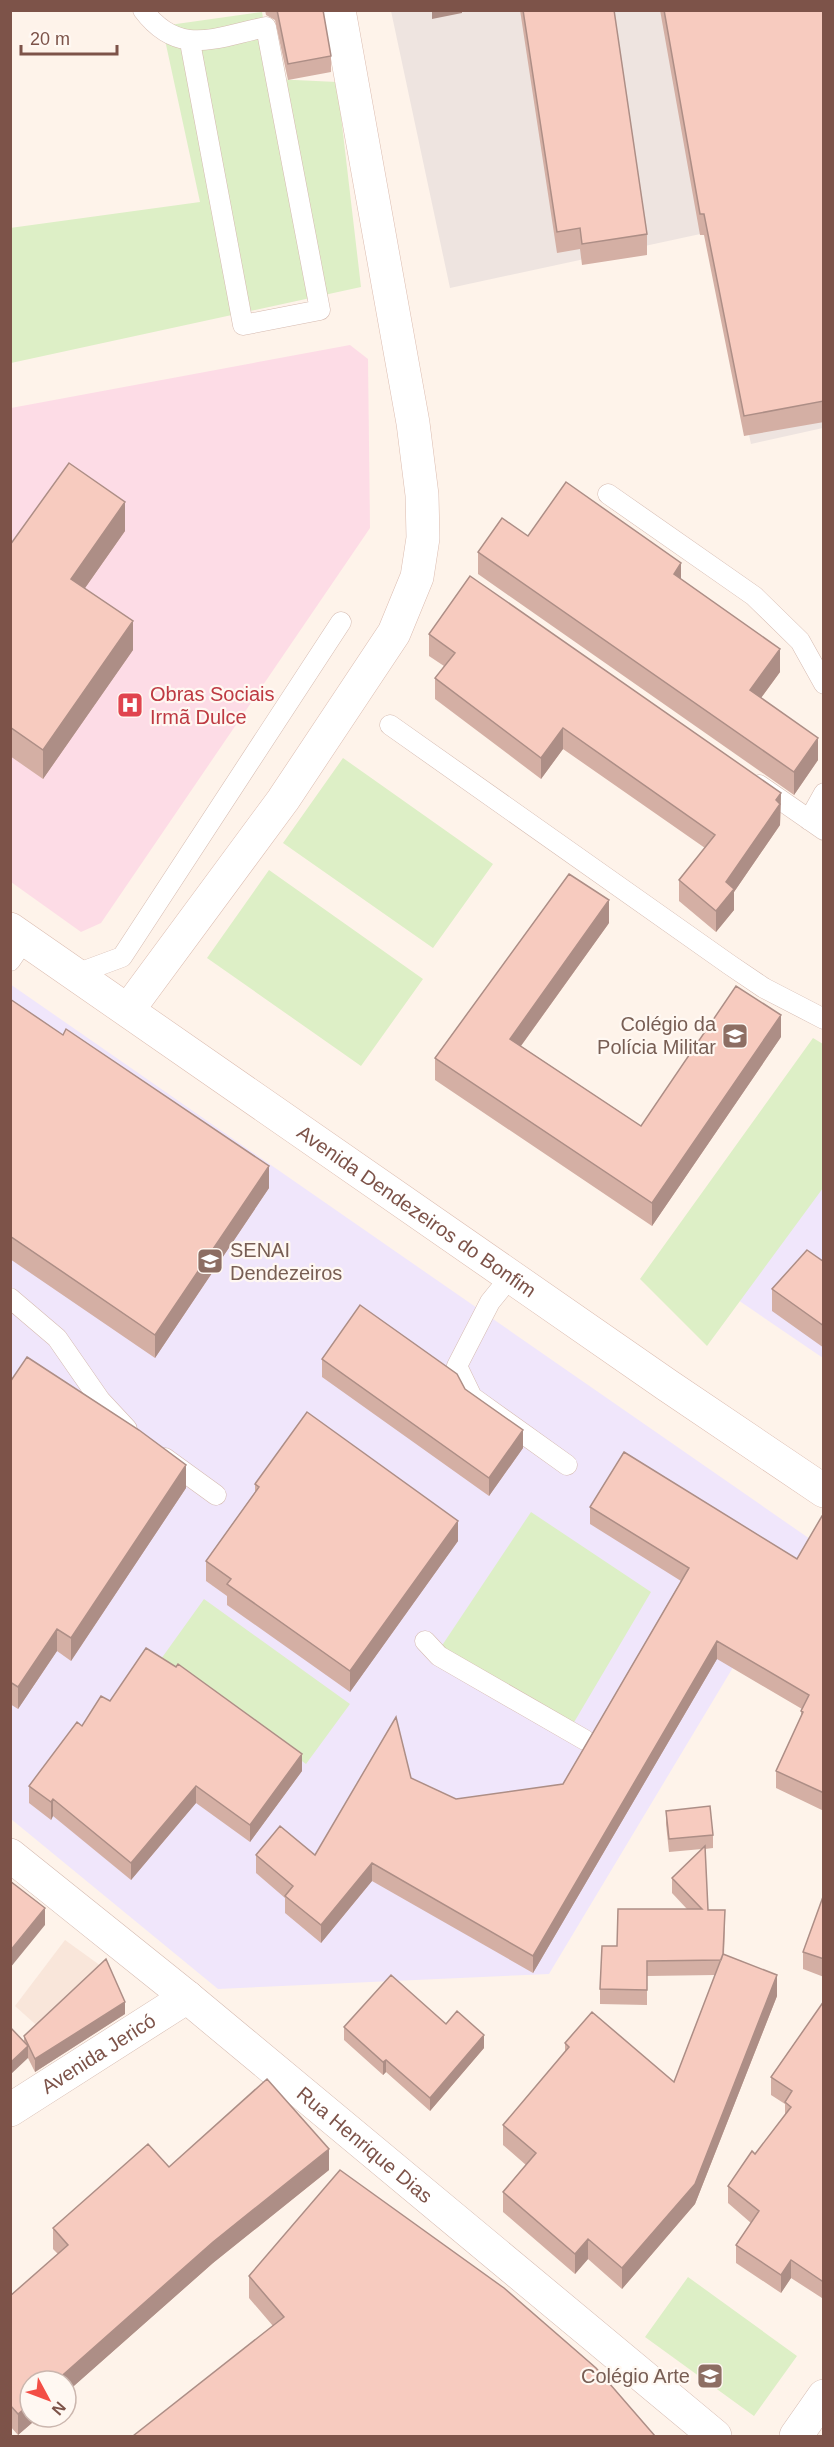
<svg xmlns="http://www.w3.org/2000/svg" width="834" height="2447" viewBox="0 0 834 2447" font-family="Helvetica,sans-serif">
  <rect width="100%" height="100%" fill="#fef3ea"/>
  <!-- residential -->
  <path fill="#f9e6da" d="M65 1940 101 1966 43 2031 15 2006Z"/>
  <!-- industrial -->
  <path fill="#eee4e0" d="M391 11H823V428L751 444 705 233 450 288Z"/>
  <!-- education -->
  <path fill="#f0e6fb" d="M10 984 810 1539 549 1974 218 1989 11 1819Z
    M823 1176V1261L815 1273 823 1279V1358L738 1300Z"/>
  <!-- medical -->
  <path fill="#fddce6" d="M350 345 368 359 370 528 101 923 81 932 11 882V408Z"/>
  <!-- green -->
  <path fill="#ddefc6" d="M262 12 274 79 337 82 361 287 11 363 10 228 200 202 162 26Z
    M343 758 493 864 433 948 283 843Z
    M269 870 423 979 361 1066 207 958Z
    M813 1038 823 1044V1188L707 1346 640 1279Z
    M531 1512 651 1592 573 1724 441 1647Z
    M204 1599 350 1704 306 1764 161 1659Z
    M688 2277 797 2356 754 2416 645 2337Z"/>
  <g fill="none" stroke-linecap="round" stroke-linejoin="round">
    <defs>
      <path id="lane" d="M143 10C179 58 216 37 266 27L320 310 243 325 190 42
        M608 494 754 596 800 641 824 684
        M390 725 730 965 764 988 824 1019
        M759 785 824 830
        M809 820 824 793
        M10 961 25 939
        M76 974 122 957 341 622
        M511 1276 490 1302 457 1366 472 1397 567 1465
        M10 1298 57 1338 100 1400 127 1429
        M165 1458 216 1495
        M425 1641 439 1656 585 1740"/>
      <g id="street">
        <path id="s1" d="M10 1855 187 1997 715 2436"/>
        <path id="s2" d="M10 2110 187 1997"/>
        <path d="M796 2436 824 2396"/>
      </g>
      <g id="secondary">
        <path id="s3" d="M10 929 667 1385 824 1491"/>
        <path d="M128 1010 283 800 394 633 417 577 423 538 422 495 413 423 339 10"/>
      </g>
    </defs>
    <!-- lane casing -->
    <use href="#lane" stroke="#d5bab0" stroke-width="21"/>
    <!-- street casing -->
    <use href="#street" stroke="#d5bab0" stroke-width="34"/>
    <!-- secondary casing -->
    <use href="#secondary" stroke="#dbbbaf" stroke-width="34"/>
    <!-- lane -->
    <use href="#lane" stroke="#fff" stroke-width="20"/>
    <!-- street -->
    <use href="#street" stroke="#fff" stroke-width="33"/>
    <!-- secondary -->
    <use href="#secondary" stroke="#fff" stroke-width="33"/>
  </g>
  <!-- wall -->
  <path fill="#d4afa4" d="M265 10H323L331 56V72L288 80 275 20 266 15Z
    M520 10H614L647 234V255L582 265 580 249 557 253Z
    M660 10H824V422L744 436 704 235H700Z
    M125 531 85 588 133 650 43 779 10 756V545Z
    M528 536 681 579 780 672 761 698 818 760 794 795 478 574V552Z
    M429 634 781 793 780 825 734 892V910L716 932 679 901V880L705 848 563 749 541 779 435 699V678L444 666 429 656Z
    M609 923 521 1046 641 1126 781 1037 652 1226 435 1080V1058Z
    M10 999 269 1188 155 1358 10 1259Z
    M824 1262V1348L772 1311V1289Z
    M322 1359 465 1389 523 1448 489 1496 322 1377Z
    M10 1382 186 1488 71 1661 57 1651 18 1709 10 1704Z
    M255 1484 458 1541 350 1692 227 1605V1596L206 1581V1561L255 1492Z
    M590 1507 797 1559 824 1517V1811L776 1788V1771L801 1717V1711L802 1709 717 1659 533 1973 372 1881 321 1943 285 1913V1898L256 1873V1855H315L411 1778 456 1799 563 1784 681 1581 590 1524Z
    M110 1701 302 1771 250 1842 196 1803 131 1880 53 1816 51 1820 29 1803V1786L82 1726Z
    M666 1811 713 1835V1848L705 1849 708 1910 725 1925 724 1955 777 1996 695 2204 622 2289 588 2259 575 2274 503 2212V2192L526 2165 503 2145V2125L565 2053V2043L674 2082 715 1975 647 1976V2005L600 2004V1989L617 1946 687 1909 672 1893V1878L702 1849 669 1852 666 1824Z
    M824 1894V1977L803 1969V1952Z
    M824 2001V2296L822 2298 791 2278 781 2293 736 2263V2245L751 2223 728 2203V2186L755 2154 785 2116V2104L771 2095V2077Z
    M125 2014 35 2072 28 2058 24 2041V2036Z
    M344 2027 484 2048 430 2111 386 2072 383 2075 344 2040Z
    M169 2167 329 2170 213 2263 18 2435 10 2426V2296L58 2254 53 2249V2228Z
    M249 2276 655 2436 273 2326 249 2298Z"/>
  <!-- shaded-wall -->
  <path fill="#ad8e86" d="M432 10H462V13L432 19Z
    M125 502V531L71 608V579Z
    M681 563V586L674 574Z
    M133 621V650L43 779V750Z
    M780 649V672L750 713V690Z
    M563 728V749L541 779V758Z
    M818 738V760L794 795V772Z
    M781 793 780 825 734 892V910L716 932V911L726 882Z
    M609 900V923L510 1061V1039Z
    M781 1015V1037L652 1226V1203Z
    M269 1166V1188L155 1358V1335Z
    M523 1430V1448L489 1496V1478Z
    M186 1465V1488L71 1661V1638Z
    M458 1521V1541L350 1692V1671Z
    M57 1629V1651L18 1709V1687Z
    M717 1641V1659L533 1973V1956Z
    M302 1754V1771L250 1842V1825Z
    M196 1786V1803L131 1880V1863Z
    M53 1799V1816L51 1820V1802Z
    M372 1863V1881L321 1943V1925Z
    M45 1908V1925L10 1968V1951Z
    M777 1975V1996L695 2204 622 2289V2268Z
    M125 2002V2014L35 2072V2059Z
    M484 2035V2048L430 2111V2098Z
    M28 2046V2058L10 2075V2063Z
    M386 2060V2072L383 2075V2062Z
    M329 2149V2170L213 2263 66 2393V2381H56L213 2242Z
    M588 2239V2259L575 2274V2254Z
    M791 2260V2278L781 2293V2275Z
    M824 2278V2296L822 2298V2281Z
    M30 2404V2417H39L18 2435V2414Z"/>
  <!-- building -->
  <path fill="#f7cbbf" stroke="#ad8e86" stroke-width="1.5" d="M277 10H323L331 56 288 64Z
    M523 10H614L647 234 582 244 580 228 557 232Z
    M664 10H824V401L744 416 704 214H700Z
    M69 463 125 502 71 579 133 621 43 750 10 727V545Z
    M566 482 681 563 674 574 780 649 750 690 818 738 794 772 478 552 502 518 528 536Z
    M470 576 781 793 776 800 780 804 726 882 734 889 716 911 679 880 715 835 563 728 541 758 435 678 455 653 429 634Z
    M569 874 609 900 510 1039 641 1126 736 986 781 1015 652 1203 435 1058Z
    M10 999 63 1035 66 1029 269 1166 155 1335 10 1236Z
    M807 1250 824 1262V1326L772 1289Z
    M360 1305 457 1374 465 1389 523 1430 489 1478 322 1359Z
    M27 1357 139 1430 186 1465 71 1638 57 1629 18 1687 10 1682V1382Z
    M307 1412 458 1521 350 1671 227 1584 231 1579 206 1561 259 1487 255 1484Z
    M624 1452 797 1559 822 1516 824 1517V1793L776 1771 803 1712 801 1711 809 1695 717 1641 533 1956 372 1863 321 1925 285 1896 293 1886 256 1855 280 1826 315 1855 396 1717 411 1778 456 1799 563 1784 689 1568 590 1507Z
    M146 1648 176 1667 178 1664 302 1754 250 1825 196 1786 131 1863 53 1799 51 1802 29 1786 77 1722 82 1726 101 1696 110 1701Z
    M710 1806 713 1835 669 1839 666 1811Z
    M705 1846 708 1910H725L723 1954 721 1960 647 1961V1990L600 1989 602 1946H617L618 1909H702L672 1878Z
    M10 1881 45 1908 10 1951Z
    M824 1894V1959L803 1952Z
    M723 1954 777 1975 695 2184 622 2268 588 2239 575 2254 503 2192 536 2153 503 2125 569 2047 565 2043 592 2012 674 2082Z
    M106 1959 125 2002 35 2059 24 2036Z
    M391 1975 446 2024 457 2011 484 2035 430 2098 386 2060 383 2062 344 2027Z
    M824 2001V2278L822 2281 791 2260 781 2275 736 2245 759 2211 728 2186 752 2151 755 2154 791 2107 785 2102 792 2091 771 2077Z
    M10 2027 28 2046 10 2063Z
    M267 2079 329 2149 213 2242 56 2381H30V2404L18 2414 10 2405V2296L68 2245 53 2228 148 2144 169 2167Z
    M340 2170 504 2288 596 2368 655 2436H133L284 2317 249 2276Z"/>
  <!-- icons -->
  <defs>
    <symbol id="hospital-square" viewBox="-11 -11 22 22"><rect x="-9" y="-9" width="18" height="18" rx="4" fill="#e0444e" stroke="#fff8f2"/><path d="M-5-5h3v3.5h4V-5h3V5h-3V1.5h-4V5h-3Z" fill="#fff"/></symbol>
    <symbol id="school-square" viewBox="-11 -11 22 22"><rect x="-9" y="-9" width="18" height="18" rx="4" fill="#8d6e63" stroke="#fff8f2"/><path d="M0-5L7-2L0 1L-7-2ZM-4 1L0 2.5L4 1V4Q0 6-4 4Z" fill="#fff"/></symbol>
    <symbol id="university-square" viewBox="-11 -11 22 22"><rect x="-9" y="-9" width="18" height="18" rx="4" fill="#8d6e63" stroke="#fff8f2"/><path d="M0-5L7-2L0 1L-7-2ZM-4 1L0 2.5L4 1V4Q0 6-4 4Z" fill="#fff"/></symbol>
  </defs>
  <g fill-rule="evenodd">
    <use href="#hospital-square" x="115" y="690" width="30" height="30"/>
    <use href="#school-square" x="720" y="1021" width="30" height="30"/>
    <use href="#university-square" x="195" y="1246" width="30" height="30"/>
    <use href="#school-square" x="695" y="2361" width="30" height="30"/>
  </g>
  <g text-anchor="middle" stroke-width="4.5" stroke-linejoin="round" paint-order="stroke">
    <!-- health labels -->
    <g font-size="20" fill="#be3a42" stroke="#fff8f2" text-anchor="start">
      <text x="150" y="701">Obras Sociais<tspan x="150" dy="23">Irmã Dulce</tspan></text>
    </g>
    <!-- education labels -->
    <g font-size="20" fill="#785e54" stroke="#fff8f2" text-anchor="end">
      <text x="716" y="1031">Colégio da<tspan x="716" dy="23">Polícia Militar</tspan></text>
      <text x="230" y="1257" text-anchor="start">SENAI<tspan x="230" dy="23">Dendezeiros</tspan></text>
      <text x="690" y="2383">Colégio Arte</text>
    </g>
    <!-- street labels -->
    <g font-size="20" fill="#7d5349" stroke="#fff8f2">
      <text dy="7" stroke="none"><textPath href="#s3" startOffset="495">Avenida Dendezeiros do Bonfim</textPath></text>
      <text dy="7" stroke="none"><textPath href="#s2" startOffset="105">Avenida Jericó</textPath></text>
      <text dy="7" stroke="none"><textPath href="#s1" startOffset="458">Rua Henrique Dias</textPath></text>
    </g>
  </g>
  <!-- border -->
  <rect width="834" height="2447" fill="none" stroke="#7d5349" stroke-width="24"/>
  <!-- north arrow -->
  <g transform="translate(48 2399) rotate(131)"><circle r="28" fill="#fff8f2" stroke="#cbb6ae" stroke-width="1.5"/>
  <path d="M0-4.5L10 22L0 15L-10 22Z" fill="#f34e45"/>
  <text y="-9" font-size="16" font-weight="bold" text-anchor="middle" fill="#7d5349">N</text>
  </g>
  <!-- scale -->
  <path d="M21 45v9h96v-9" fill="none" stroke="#7d5349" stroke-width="3"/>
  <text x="30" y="45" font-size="18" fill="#7d5349" stroke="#fff8f2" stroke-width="4.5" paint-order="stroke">20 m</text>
</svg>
